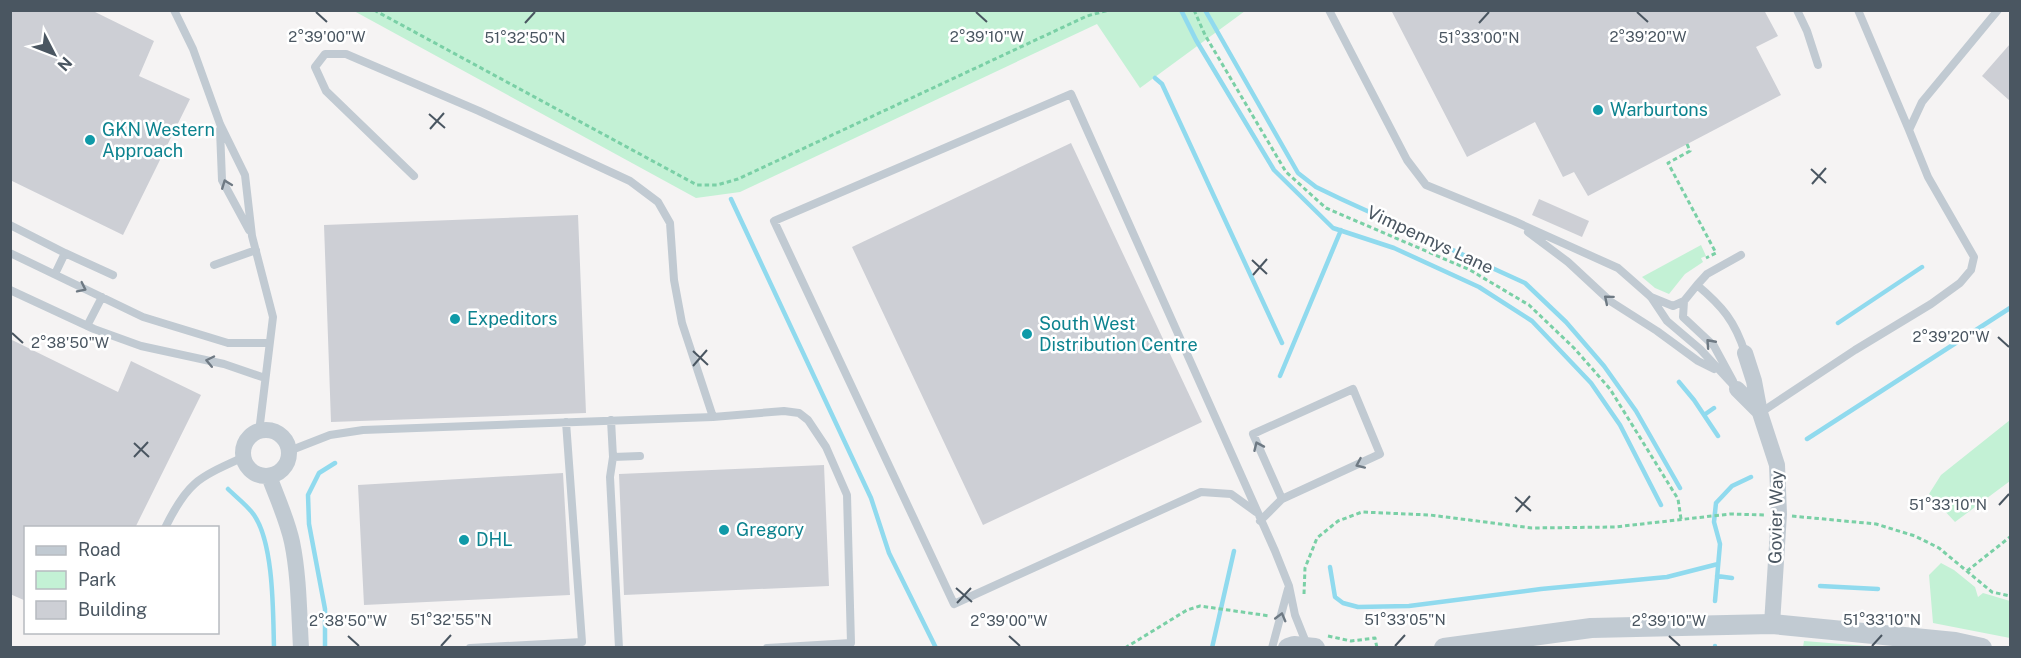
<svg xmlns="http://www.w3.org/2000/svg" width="2021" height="658" viewBox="0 0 2021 658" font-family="'Public Sans',sans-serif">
  <rect width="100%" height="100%" fill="#f5f3f3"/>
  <!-- green -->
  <path fill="#c3f1d5" d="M354 11H1245L1140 88 1097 24 740 192 696 198Z
    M1701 245 1706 256 1701 258 1703 262 1685 274 1669 294 1655 288 1642 277Z
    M2010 420V481L1955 522 1929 494 1941 475Z
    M1941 563 1954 570 1975 587 1978 597 1983 593 2010 601V638L1933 623 1929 575Z
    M1804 641 1879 647H1882H1803Z"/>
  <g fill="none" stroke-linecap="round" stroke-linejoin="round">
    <!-- stream -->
    <path stroke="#90daee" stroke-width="4.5" d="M1181 10 1196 40 1274 170 1333 228 1394 248 1479 287 1532 321 1591 383 1620 425 1661 505
      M1205 10 1298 173 1316 187 1341 199 1525 283 1566 322 1604 366 1636 411 1680 488
      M1155 78 1162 84 1282 343
      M731 199 871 498 889 553 936 648
      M1838 323 1922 267
      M1280 376 1341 230
      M1679 382 1694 400 1718 436
      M1704 415 1714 408
      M1807 439 2010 308
      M228 489C236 497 248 506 254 515 274 544 273 613 274 648
      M1330 567 1335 597 1343 603 1358 607 1409 606 1541 589 1667 577 1718 564
      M1717 576 1732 578
      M1820 586 1878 589
      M1715 601 1720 544 1714 522 1716 503 1732 486 1751 477
      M325 648V609L309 524 308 495 319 473 335 463
      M1212 648 1234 551
      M1715 648V646"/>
  </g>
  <!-- building -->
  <path fill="#cdcfd5" d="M10 10H91L154 41 139 76 190 99 123 235 10 180Z
    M1391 10H1764L1778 36 1756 47 1781 95 1588 196 1574 172 1563 177 1535 122 1467 157Z
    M2010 44V101L1982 76Z
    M1071 143 1202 422 983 525 852 247Z
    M1539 199 1589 221 1582 237 1532 215Z
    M578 215 586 413 331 422 324 225Z
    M10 339 118 392 131 361 201 395 135 528H26V601L10 594Z
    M824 465 829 586 624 595 619 474Z
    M563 473 570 595 364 605 358 485Z"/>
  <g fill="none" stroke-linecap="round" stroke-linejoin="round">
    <!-- path -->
    <path stroke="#7ad0a6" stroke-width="3" stroke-dasharray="4.5 3" stroke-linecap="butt" d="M374 10 697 185H717L738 179 1087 16 1109 10
      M1194 10 1205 35 1286 172 1326 208 1470 270 1529 305 1574 348 1610 389 1678 499 1681 519
      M1687 144 1690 151 1668 163 1716 253 1706 258
      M1792 516 1876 524 1915 536 1939 548 1992 592 2010 596
      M1967 571 2010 537
      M1304 594 1305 568 1317 538 1338 521 1362 512 1430 515 1532 528 1615 527 1730 514 1765 515
      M1328 636 1351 641 1375 638 1377 648
      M1125 648 1187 610 1200 606 1270 616"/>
    <!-- service -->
    <path stroke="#c1cad2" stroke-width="8" d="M174 10 193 49 220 124 245 175 252 236 273 317 259 432
      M1329 10 1407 160 1426 185 1514 221 1618 268 1651 297 1667 321 1700 349 1737 389
      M1797 10 1807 31 1818 65
      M1858 10 1909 130
      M220 130 222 180 249 230
      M414 176 326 91 315 67 325 54H346L479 111 630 181 658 202 670 223 674 280 682 323 713 417
      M10 225 65 253 55 274
      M1528 232 1568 262 1610 301 1657 331 1698 361 1714 369
      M10 253 143 317 228 343H269
      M65 253 113 275
      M214 265 256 250
      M1697 285 1707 274 1741 255
      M10 290 94 329 141 346 224 364 265 378
      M1651 297 1673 306 1684 301 1697 285C1722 306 1735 321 1745 353
      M1684 301 1683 317 1714 346 1733 381
      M87 326 102 297
      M1760 413 1855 350 1931 304 1960 283 1971 270 1974 257 1928 177 1909 130 1922 102 1998 10
      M611 420 613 457 610 477 619 648
      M289 451 330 435 363 430 713 417 784 411 799 413 808 420 826 447 847 495 851 643 767 648
      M613 457 640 456
      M1256 512 1231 494 1201 492 954 604 774 221 1071 94 1275 551 1289 586 1295 615 1307 645
      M1260 521 1282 499 1380 454 1353 389 1253 434 1282 499
      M165 528C188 481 198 478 244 457
      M470 648 582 642 566 422
      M1272 648 1288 589"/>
    <!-- minor -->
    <path stroke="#c1cad2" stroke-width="16" d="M1745 353 1754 381 1760 413 1777 465 1779 514 1772 624
      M1737 389 1760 412
      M243 453a23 23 0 1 1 46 0a23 23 0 1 1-46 0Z
      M269 476C277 498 287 519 292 542 299 576 299 613 301 648"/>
    <!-- tertiary -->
    <path stroke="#c1cad2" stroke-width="20" d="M1288 648 1294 646 1315 648
      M1444 648 1591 628 1772 624 1955 642 1982 648"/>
  </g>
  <!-- one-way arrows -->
  <defs><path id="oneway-chevron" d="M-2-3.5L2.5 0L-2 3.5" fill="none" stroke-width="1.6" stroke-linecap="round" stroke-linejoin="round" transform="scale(1.5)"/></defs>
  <g stroke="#6e7983">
    <use href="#oneway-chevron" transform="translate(226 184) rotate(-111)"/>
    <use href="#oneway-chevron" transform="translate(82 288) rotate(26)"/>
    <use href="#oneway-chevron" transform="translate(1608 299) rotate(-140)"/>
    <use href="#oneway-chevron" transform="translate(1710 343) rotate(-132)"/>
    <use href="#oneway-chevron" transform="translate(210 361) rotate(-168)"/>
    <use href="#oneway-chevron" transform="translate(1258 446) rotate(-114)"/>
    <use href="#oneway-chevron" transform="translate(1360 464) rotate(156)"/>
    <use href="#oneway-chevron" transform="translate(1281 617) rotate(-75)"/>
  </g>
  <!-- ticks -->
  <path fill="none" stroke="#4a5661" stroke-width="2" d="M316 12 327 22M976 12 987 22M1637 12 1648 22M525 23 535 12M1479 23 1489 12M429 114 445 128M430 129 444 113M1811 169 1826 183M1812 184 1826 168M1252 260 1267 274M1253 275 1267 259M12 333 23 343M1998 337 2009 347M693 351 708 365M693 366 707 350M134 443 149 457M134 457 148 442M1515 497 1531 511M1999 505 2009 494M1516 512 1530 496M956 588 972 602M957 603 971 588M348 636 359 646M1009 636 1020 646M1669 636 1680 646M441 646 451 635M1395 646 1405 635M1872 646 1882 635"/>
  <!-- markers -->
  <g fill="#0f9aa8" stroke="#fff" stroke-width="2">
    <circle cx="1598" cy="110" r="6"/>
    <circle cx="90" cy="140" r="6"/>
    <circle cx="455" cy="319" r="6"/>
    <circle cx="1027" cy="334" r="6"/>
    <circle cx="724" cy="530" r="6"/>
    <circle cx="464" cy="540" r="6"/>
  </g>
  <g text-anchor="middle" stroke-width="5" stroke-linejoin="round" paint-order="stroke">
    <!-- culture labels -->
    <g font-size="18" fill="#0d838f" stroke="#fff" text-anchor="start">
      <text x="1610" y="116">Warburtons</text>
      <text x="102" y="136">GKN Western<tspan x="102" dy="21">Approach</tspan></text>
      <text x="467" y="325">Expeditors</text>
      <text x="1039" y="330">South West<tspan x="1039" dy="21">Distribution Centre</tspan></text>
      <text x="736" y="536">Gregory</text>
      <text x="476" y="546">DHL</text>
    </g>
    <!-- street labels -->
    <g font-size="18" fill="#4a5661" stroke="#fff">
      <text transform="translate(1430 240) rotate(25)" y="6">Vimpennys Lane</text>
      <text transform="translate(1776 517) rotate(-89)" y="6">Govier Way</text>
    </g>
  </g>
  <g font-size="15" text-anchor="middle" fill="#4a5661" stroke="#fff" stroke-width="5" stroke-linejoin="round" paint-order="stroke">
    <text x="327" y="42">2°39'00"W</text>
    <text x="987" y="42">2°39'10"W</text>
    <text x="1648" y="42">2°39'20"W</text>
    <text x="525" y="43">51°32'50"N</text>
    <text x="1479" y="43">51°33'00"N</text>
    <text x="1951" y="342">2°39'20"W</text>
    <text x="70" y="348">2°38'50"W</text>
    <text x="1948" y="510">51°33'10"N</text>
    <text x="451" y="625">51°32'55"N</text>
    <text x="1405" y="625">51°33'05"N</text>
    <text x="1882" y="625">51°33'10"N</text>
    <text x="348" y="626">2°38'50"W</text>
    <text x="1009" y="626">2°39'00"W</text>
    <text x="1669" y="626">2°39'10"W</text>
  </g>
  <!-- border -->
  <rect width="2021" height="658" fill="none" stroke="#4a5661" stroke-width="24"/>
  <!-- legend -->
  <rect x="24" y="526" width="195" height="108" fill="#ffffff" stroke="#b7bbc0" stroke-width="1.5"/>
  <rect x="36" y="546" width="30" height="9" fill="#c1cad2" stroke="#b7bbc0" stroke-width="1.5"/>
  <text x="78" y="556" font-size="18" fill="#4a5661">Road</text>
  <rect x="36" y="571" width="30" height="18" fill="#c3f1d5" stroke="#b7bbc0" stroke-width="1.5"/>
  <text x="78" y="586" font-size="18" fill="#4a5661">Park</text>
  <rect x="36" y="601" width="30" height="18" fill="#cdcfd5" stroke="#b7bbc0" stroke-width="1.5"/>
  <text x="78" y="616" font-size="18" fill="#4a5661">Building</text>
  <!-- north arrow -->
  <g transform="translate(54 54) rotate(132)" stroke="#ffffff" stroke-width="4.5" paint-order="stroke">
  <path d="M0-4.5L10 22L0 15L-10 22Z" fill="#4a5661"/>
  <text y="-9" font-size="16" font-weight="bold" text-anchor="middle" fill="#4a5661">N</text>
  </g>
</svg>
